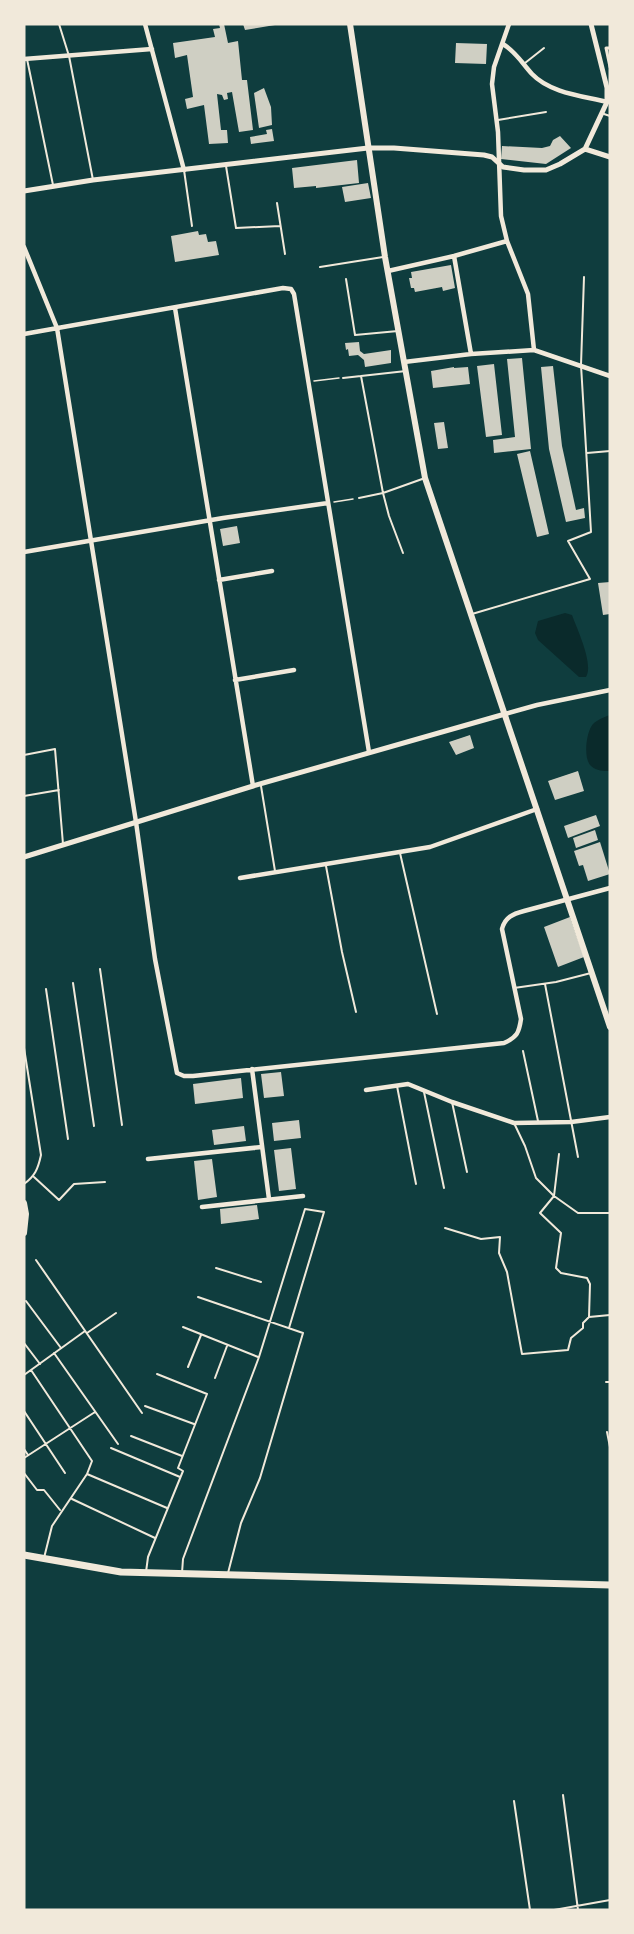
<svg xmlns="http://www.w3.org/2000/svg" width="634" height="1934" viewBox="0 0 634 1934" font-family="Barlow,sans-serif">
  <rect width="100%" height="100%" fill="#0f3d3e"/>
  <!-- water -->
  <path fill="#0a2a2b" d="M565 613 572 615C577 629 594 664 586 677H579L538 640 535 633 538 621Z
    M610 715V771C603 771 597 771 591 766 583 759 586 732 593 724 597 720 604 717 610 715Z"/>
  <!-- building -->
  <path fill="#cfcfc3" d="M219 24H224L228 43 238 41 242 80H247L253 130 239 132 232 92 227 93 228 99 224 100 222 95 217 94 221 130H227L228 143 209 144 204 105 187 109 185 99 193 97 187 55 175 58 173 43 215 37 213 29 220 28Z
    M243 24H275V25L245 30Z
    M456 43 487 44 486 64 455 63Z
    M264 88 271 107 272 125 259 128 254 93Z
    M272 129 274 141 251 144 250 137 267 134 266 130Z
    M560 136 571 148 546 164 501 159 502 146 542 148 550 146 553 140Z
    M357 160 359 183 316 188V186L294 188 292 168Z
    M368 183 371 198 345 202 342 187Z
    M198 231 199 235 206 234 208 242 216 241 219 255 175 262 171 236Z
    M451 265 455 288 443 291 442 287 415 292 414 288H411L409 278H412L411 272Z
    M359 342 360 351 364 354 391 350V363L365 367 364 360 358 355 349 356 348 349 346 350 345 343Z
    M522 358 531 449 494 453 493 440 515 437 507 359Z
    M494 364 502 435 486 437 477 366Z
    M553 366 562 446 576 510 584 508 585 518 566 522 549 449 541 367Z
    M454 367V368L468 367 470 384 433 388 431 371Z
    M444 422 448 448 438 449 434 423Z
    M530 451 549 534 537 537 517 454Z
    M237 526 240 543 223 546 220 529Z
    M610 582V614L603 615 598 583Z
    M470 735 474 748 456 755 449 742Z
    M578 771 584 791 555 800 548 781Z
    M596 815 600 826 568 838 564 826Z
    M595 830 598 840 576 848 573 838Z
    M600 842 610 874 588 881 583 865 579 866 574 851Z
    M570 917 584 957 558 967 544 927Z
    M281 1072 284 1096 264 1098 261 1074Z
    M241 1078 243 1098 195 1104 193 1084Z
    M299 1120 301 1138 274 1141 272 1123Z
    M244 1126 246 1141 214 1145 212 1130Z
    M291 1148 296 1189 279 1191 274 1150Z
    M212 1159 217 1197 198 1200 194 1161Z
    M257 1205 259 1219 221 1224 220 1209Z"/>
  <g fill="none" stroke-linecap="round" stroke-linejoin="round">
    <!-- path -->
    <path stroke="#f1e9da" stroke-width="1.5" d="M314 381 339 378
      M334 502 353 499"/>
    <!-- service -->
    <path stroke="#f1e9da" stroke-width="2" d="M59 24 69 56 93 180
      M27 59 53 185
      M525 63 544 48
      M604 114 610 116
      M498 120 546 112
      M226 166 236 228 280 226
      M184 170 192 226
      M277 203 285 254
      M320 267 383 257
      M346 279 355 335 398 331
      M361 376 383 493 389 516 403 553
      M343 378 406 371
      M587 453 610 451
      M359 498 383 493 425 478
      M472 614 590 579 568 541 591 532 581 365 584 277
      M24 755 55 749 63 844
      M261 786 275 871
      M24 796 59 790
      M400 853 437 1014
      M326 866 342 952 356 1012
      M100 969 122 1125
      M73 983 94 1126
      M545 984 578 1157
      M514 988 556 982 591 973
      M46 989 68 1139
      M24 1048 41 1155C38 1169 35 1176 24 1184
      M523 1051 538 1121
      M397 1086 416 1184
      M424 1092 444 1188
      M452 1102 467 1172
      M514 1123 525 1146 536 1178 554 1196 578 1213H610
      M610 1144V1145
      M559 1154 554 1196 540 1213 561 1233 556 1268 561 1273 587 1278 590 1284 589 1317
      M34 1177 59 1200 74 1184 105 1182
      M445 1228 481 1239 500 1237 499 1253 507 1272 522 1354 568 1350 571 1338 583 1328V1323L589 1317 610 1315
      M36 1260 142 1413
      M216 1268 261 1282
      M198 1297 303 1333 260 1478 241 1523 228 1573
      M26 1301 61 1348
      M183 1327 258 1357
      M87 1333 116 1313
      M24 1343 40 1364
      M54 1353 118 1444
      M188 1367 201 1335
      M31 1370 92 1461 87 1474 52 1526 44 1558
      M24 1375 85 1331
      M215 1378 227 1346
      M606 1382H610
      M145 1406 194 1424
      M24 1411 65 1473
      M607 1432 610 1447
      M131 1436 182 1456
      M111 1448 180 1477
      M24 1449 28 1455
      M24 1458 95 1412
      M24 1473 37 1490H44L60 1510
      M87 1474 167 1508
      M72 1499 155 1538
      M146 1572 148 1557 183 1471 178 1468 207 1394 157 1374
      M182 1573 183 1559 259 1357 305 1209 324 1212 289 1328
      M563 1795 578 1910
      M514 1801 530 1910
      M554 1910 610 1900"/>
    <!-- pedestrian -->
    <path stroke="#f1e9da" stroke-width="3" d="M610 48H606L610 67"/>
    <!-- minor -->
    <path stroke="#f1e9da" stroke-width="4.5" d="M145 24 184 170
      M509 24 494 67 492 84 498 132 501 216 507 241 528 294 534 350
      M503 44C516 52 522 63 532 74 550 93 583 96 607 102
      M24 59 152 49
      M24 247 57 328 136 822 155 959 177 1073 184 1076H193L504 1043C517 1037 519 1033 521 1019L502 929C505 917 513 914 524 911L610 888
      M454 256 471 354
      M388 271 454 256 507 241
      M175 308 253 786
      M24 334 283 288 291 289 294 294 369 752
      M404 362 471 354 534 350 610 376
      M24 552 223 518 328 503
      M219 580 272 571
      M235 680 294 670
      M505 714 537 705 610 690
      M240 878 430 847 537 809
      M252 1069 269 1199
      M366 1090 408 1084 452 1102 514 1123 571 1122 610 1117
      M148 1159 262 1147
      M202 1207 303 1196"/>
    <!-- tertiary -->
    <path stroke="#f1e9da" stroke-width="5" d="M585 149 610 157
      M24 191 93 180 368 148H394L484 155 492 157 503 167 524 170H546L560 164 585 149 607 102V88L591 24
      M24 857 253 786 505 714"/>
    <!-- secondary -->
    <path stroke="#f1e9da" stroke-width="6" d="M350 24 385 257 425 478 610 1027
      M24 1203 26 1214 24 1233"/>
    <!-- primary -->
    <path stroke="#f1e9da" stroke-width="7" d="M24 1555 121 1572 610 1585"/>
  </g>
  <!-- border -->
  <rect width="634" height="1934" fill="none" stroke="#f1e9da" stroke-width="51"/>
</svg>
